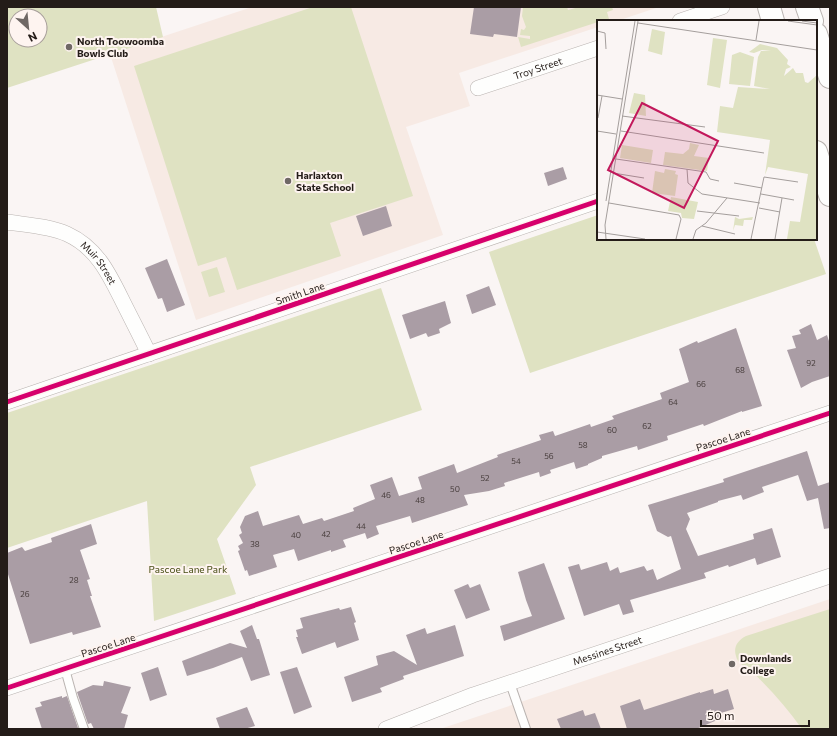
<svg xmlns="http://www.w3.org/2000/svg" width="837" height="736" viewBox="0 0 837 736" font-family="Commissioner,sans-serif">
  <rect width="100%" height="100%" fill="#faf5f4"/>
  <!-- built -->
  <path fill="#f7eae4" d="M252 7H659L617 21H598V27L459 73 470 106 406 127 443 235 196 320 110 54Z
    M830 599V729H440Z"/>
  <!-- green -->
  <path fill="#dfe2c2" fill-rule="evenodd" d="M7 7H156L163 37 7 88ZM16 16H40V40H16Z
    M313 7H351L413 196 330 223 341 256 237 290 226 257 198 266 134 66Z
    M523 7H567L568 10 579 7H612L613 10 607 12 609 19 598 21V22L521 47 518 37 530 39V36L520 35 521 29 524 30 526 27 522 16Z
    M598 215V239H814L826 274 530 373 489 252Z
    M217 267 225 292 209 297 201 272Z
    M381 288 422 410 250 467 256 485 217 539 236 594 154 621 147 501 7 548V413Z
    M830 609V729H802C787 708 770 688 751 671 746 667 737 663 736 656 733 647 738 640 746 636Z"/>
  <!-- building -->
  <path fill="#aa9da5" d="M474 7H521L517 37 494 34 493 37 470 34Z
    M563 167 567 179 548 186 544 173Z
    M386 206 392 226 363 236 356 216Z
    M167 259 185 305 167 312 162 298 158 299 145 268Z
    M489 286 496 305 472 314 466 295Z
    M445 301 451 323 439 329 440 333 428 337 426 333 410 339 402 315Z
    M811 324 817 340 827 335 830 344V376L812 382 801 388 787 350 796 348 792 336 801 334 799 330Z
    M736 328 762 406 742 412V411L704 426 703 424 667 436 668 440 638 450 637 446 602 456V458L588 464V465L576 469 574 462 550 470 551 473 540 477 539 472 504 483 505 486 489 491 464 495 468 505 412 523 410 516 376 526 379 534 367 539 365 533 343 540 346 547 331 552V550L298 561 294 549 273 555 277 567 249 576 247 570 245 571 238 551 240 550 238 546 243 543 239 535 242 533 240 527 245 516 258 511 263 526 299 515 303 524 322 518 324 521 354 511 353 508 375 499 370 485 392 477 399 496 422 489 418 477 454 464 457 473 498 457 497 455 541 440 539 435 553 431 555 436 590 424 591 427 614 419 612 416 662 399 660 393 689 382 679 349 697 341 698 343Z
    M807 451 818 486 830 482V528L824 529 818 498 807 501 798 475 762 487 764 492 743 500 741 495 718 501V502L687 513 690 519 686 529 698 556 754 539 753 534 772 528 781 557 757 565 755 558 729 567 728 565 704 573 706 578 630 600 634 612 623 615 619 604 584 616 568 567 579 564 581 570 607 562 610 571 618 567 620 573 644 566 647 571 653 569 657 580 681 569 671 536 668 537 657 531 648 505 724 482 723 479Z
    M91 524 97 544 80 550 90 579 87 580 92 596H90L101 627 73 635 72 632 30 644 7 571V553L22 547 25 551 52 542 51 538Z
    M544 563 565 619 504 641 500 626 532 616 526 600 518 572Z
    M468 584 470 588 480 584 490 610 466 619 454 590Z
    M351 607 356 622 354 623 359 640 337 648 335 642 302 654 296 637H298L296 630 303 628 300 618 339 608 340 610Z
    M252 625 257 639H259L270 675 251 681 242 657 213 668 187 676 182 661 230 643 247 648 240 631Z
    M455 625 464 656 403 676 404 679 380 688 382 692 352 702 344 677 378 665 376 656 394 651 417 665 406 635 425 628 427 634Z
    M158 667 167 695 150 701 141 673Z
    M297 667 312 707 294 714 280 672Z
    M104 681 131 687 121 713 128 715 124 729H94L91 723 88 724 77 692 93 685 103 686Z
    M713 689 714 694 728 689 734 709 721 713 722 718 696 729H627L620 706 640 699 644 710 700 692V693Z
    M62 696V698L67 696 78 728 42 729 35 708 42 706 40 702Z
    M247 707 255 726 244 729H220L216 718Z
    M583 710 585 716 595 713 601 729H561L557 719Z"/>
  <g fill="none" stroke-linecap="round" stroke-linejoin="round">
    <defs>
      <path id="service" d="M65 669 73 698 84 729
        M510 683 526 729"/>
      <g id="minor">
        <path d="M680 21 722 7"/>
        <path id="s1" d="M478 88 598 48"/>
        <path id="s2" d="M7 222C27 225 49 226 67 234 98 248 110 276 124 304 132 320 141 337 149 354"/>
        <path d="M7 402 598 201"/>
        <path d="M7 688 830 413"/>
        <path id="s3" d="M386 729 473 695 830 576"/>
      </g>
      <path id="trunk" d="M769 7 773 21
        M807 7 812 21
        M816 34 830 77
        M816 152 830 195"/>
    </defs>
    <!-- service casing -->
    <use href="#service" stroke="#bab4b1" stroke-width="10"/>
    <!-- minor casing -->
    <use href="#minor" stroke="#bab4b1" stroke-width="16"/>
    <!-- trunk casing -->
    <use href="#trunk" stroke="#bab4b1" stroke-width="24"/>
    <!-- service -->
    <use href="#service" stroke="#fefefd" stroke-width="8"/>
    <!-- minor -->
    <use href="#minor" stroke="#fefefd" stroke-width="15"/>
    <!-- trunk -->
    <use href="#trunk" stroke="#fefefd" stroke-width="22"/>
    <defs>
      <path id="cycleway" d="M7 402 598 201
        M7 688 830 413"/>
    </defs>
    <!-- cycleway casing -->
    <use href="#cycleway" stroke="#fef4f0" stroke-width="8"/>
    <!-- cycleway -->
    <use href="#cycleway" stroke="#d6006c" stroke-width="5"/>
  </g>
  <!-- markers -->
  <g fill="#6f6865" stroke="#fef4f0" stroke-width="1.5">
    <circle cx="69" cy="47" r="4"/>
    <circle cx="288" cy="181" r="4"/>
    <circle cx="732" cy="664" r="4"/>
  </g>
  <g text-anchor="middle" stroke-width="4" stroke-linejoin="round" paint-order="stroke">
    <!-- number labels -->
    <g font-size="8" fill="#463c3b">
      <text x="811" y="366">92</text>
      <text x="740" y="373">68</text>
      <text x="701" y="387">66</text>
      <text x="673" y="405">64</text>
      <text x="647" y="429">62</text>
      <text x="612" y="433">60</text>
      <text x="583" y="448">58</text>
      <text x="549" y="459">56</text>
      <text x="516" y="464">54</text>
      <text x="485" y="481">52</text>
      <text x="455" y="492">50</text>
      <text x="386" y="498">46</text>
      <text x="420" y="503">48</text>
      <text x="361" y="529">44</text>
      <text x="326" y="537">42</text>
      <text x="296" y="538">40</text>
      <text x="255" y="547">38</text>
      <text x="74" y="583">28</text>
      <text x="25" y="597">26</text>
    </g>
    <!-- poi labels -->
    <g font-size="10" font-weight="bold" fill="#241c18" stroke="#fef4f0" text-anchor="start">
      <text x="77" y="45">North Toowoomba<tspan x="77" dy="12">Bowls Club</tspan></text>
      <text x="296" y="179">Harlaxton<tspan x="296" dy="12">State School</tspan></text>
      <text x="740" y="662">Downlands<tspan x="740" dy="12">College</tspan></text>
    </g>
    <!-- street labels -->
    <g font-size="10" fill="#241c18" stroke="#fef4f0">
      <text dy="4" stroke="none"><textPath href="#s1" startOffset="63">Troy Street</textPath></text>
      <text dy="4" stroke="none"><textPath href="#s2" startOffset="105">Muir Street</textPath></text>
      <text transform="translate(300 293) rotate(-19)" y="4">Smith Lane</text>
      <text transform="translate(723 439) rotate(-18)" y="4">Pascoe Lane</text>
      <text transform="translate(416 542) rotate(-18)" y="4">Pascoe Lane</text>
      <text transform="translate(108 645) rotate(-18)" y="4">Pascoe Lane</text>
      <text dy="4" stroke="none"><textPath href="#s3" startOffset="235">Messines Street</textPath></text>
    </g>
    <!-- park labels -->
    <g font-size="10" fill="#484e15" stroke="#fef4f0">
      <text x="188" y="573">Pascoe Lane Park</text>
    </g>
  </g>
  <!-- overview -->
  <g transform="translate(597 20)">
    <rect width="220" height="220" fill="#faf5f4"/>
    <path d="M55 9 68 12 65 35 51 31ZM116 18 130 20 123 68 110 65ZM163 24 180 28 191 40 190 44 194 47 189 49 187 56 196 48 199 53H206L208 62 211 63 220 55V219H190L193 201 203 202 211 154 171 147 168 155 173 120 120 112 123 86 136 88 141 67 173 69 157 66 161 37 164 31H174L165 30 157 33 152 32ZM143 32 157 37 153 66 132 64 135 35ZM37 73 48 75 49 96 32 93ZM93 123 102 125 97 136 112 138 110 151 66 145 68 132 86 134 92 129ZM25 125 56 130 54 143 23 138ZM68 149 79 151 78 154 81 155 78 176 55 173 58 151 67 153ZM74 177 101 182 97 199 85 198 84 193 71 191ZM138 197 142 199 156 197 155 200H147L146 206 138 205 136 211Z" fill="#dfe2c2"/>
    <path fill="none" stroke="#a49e9c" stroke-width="1" d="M191 1 220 5M205 1 220 3M41 3 220 30M0 11 8 13 9 29M159 20 162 1M0 75 25 79M25 96 108 107M1 98 5 76M0 111 19 114M24 111 167 133M19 139 109 152 113 159 122 161M90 149 91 163 105 174 163 183M16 153 47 158M137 163 165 168M164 174 197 180M9 181 38 1M12 183 82 195 84 199 79 219M162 188 183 192M100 191 142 196M105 206 138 214M0 212 48 219M9 219 8 205 41 1M96 219 99 210 109 203 130 178M154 219 167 157 201 162M178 219 185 178"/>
    <path fill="#c2185b" fill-opacity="0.15" stroke="#c2185b" stroke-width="2" d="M45 83 121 121 87 188 11 150Z"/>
    <rect width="220" height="220" fill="none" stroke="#241c18" stroke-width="2"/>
  </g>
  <!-- border -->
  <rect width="837" height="736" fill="none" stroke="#241c18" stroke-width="16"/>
  <!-- north arrow -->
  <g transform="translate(28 28) rotate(153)"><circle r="19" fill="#fef4f0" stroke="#a79e9a"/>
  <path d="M0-3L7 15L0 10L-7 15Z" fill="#6f6865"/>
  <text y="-6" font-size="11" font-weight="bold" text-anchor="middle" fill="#241c18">N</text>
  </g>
  <!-- scale -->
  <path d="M701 720v6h108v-6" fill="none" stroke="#241c18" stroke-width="2"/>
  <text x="707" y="720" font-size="12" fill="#241c18" stroke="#fef4f0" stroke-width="3" paint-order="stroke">50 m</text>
</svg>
